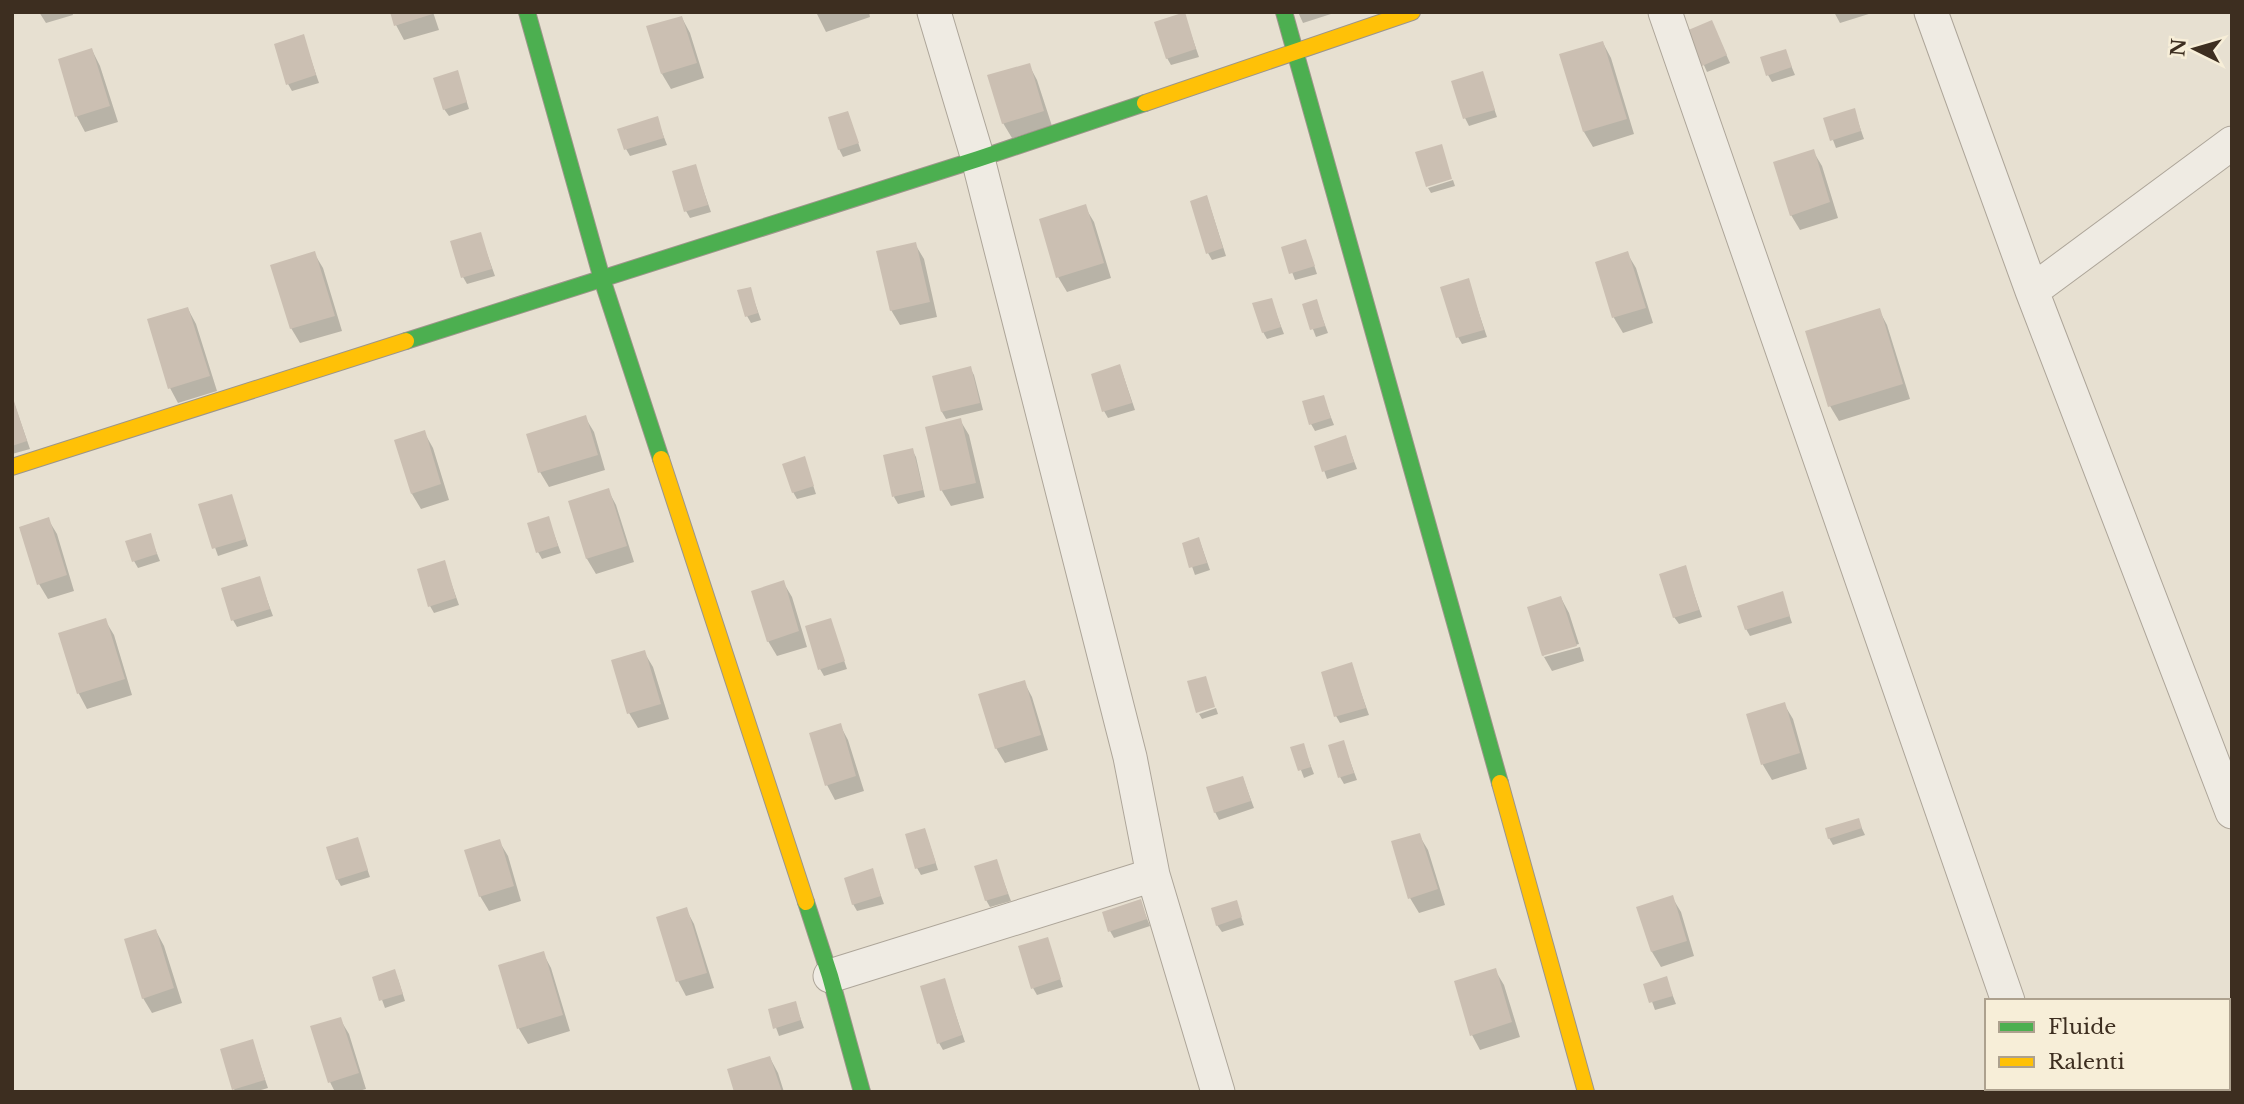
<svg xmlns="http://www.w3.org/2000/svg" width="2244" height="1104" viewBox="0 0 2244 1104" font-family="'Libre Baskerville',serif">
  <rect width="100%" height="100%" fill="#e7e0d1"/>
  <!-- shadow -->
  <path fill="#0003" d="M39 12H72L73 15 46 23Z
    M433 12 439 30 404 40 396 25Z
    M816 12H869L870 17 826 32Z
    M1298 12H1330L1331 14 1303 23Z
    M1834 12H1872V13L1840 23Z
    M1184 14 1199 57 1171 65 1167 58Z
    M682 18 690 33 704 78 671 89 662 74Z
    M1715 29 1730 63 1707 72 1689 32Z
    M303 36 319 83 292 91 288 84Z
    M1603 43 1611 58 1634 134 1593 147 1584 132Z
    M92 50 100 66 118 122 85 132 77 117 60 60Z
    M1785 51 1795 75 1772 82 1768 75Z
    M1029 65 1037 80 1052 126 1012 138 1003 123Z
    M457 72 469 109 449 116 444 109Z
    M1482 73 1497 117 1469 126 1465 118Z
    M1854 110 1864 139 1836 148 1825 119Z
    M848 113 861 151 843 157 839 149Z
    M657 119 667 145 630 156 626 149Z
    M1813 151 1822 166 1838 218 1800 230 1791 215Z
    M695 166 711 212 690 218 686 211Z
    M1453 180 1455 186 1431 193 1428 188Z
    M1207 197 1226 256 1212 260 1208 253Z
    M1085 207 1094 222 1111 278 1067 292 1058 277Z
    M480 234 495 276 467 284 463 277Z
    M1306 241 1317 274 1295 280 1283 248Z
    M915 244 924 259 937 317 900 325 891 310Z
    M314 253 323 268 342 331 300 343 291 328Z
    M1627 253 1636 268 1653 323 1623 333 1614 318 1597 263Z
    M1468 281 1487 337 1462 344 1458 337Z
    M750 289 761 320 751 323 747 316Z
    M1271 300 1284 334 1267 339 1263 332Z
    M1316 301 1328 333 1316 337 1304 306Z
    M188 309 196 324 217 391 178 403 170 388Z
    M1879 310 1887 325 1910 399 1839 421 1830 406Z
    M1120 366 1135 410 1108 418 1104 411Z
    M970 368 974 375 983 410 946 419 942 412 934 377Z
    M12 397 30 449 12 454Z
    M1323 397 1334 425 1315 431 1311 424Z
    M585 417 594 432 605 470 549 487 540 472Z
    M960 420 969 435 984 498 951 506 942 491 927 428Z
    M424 432 433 448 449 500 421 509 412 494Z
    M1345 437 1357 469 1327 479 1316 447Z
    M912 450 916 457 925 497 898 504 894 497Z
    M804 458 816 494 797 499 793 492Z
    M608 490 616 505 634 562 596 574 587 559 570 502Z
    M231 496 248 546 218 556 200 505Z
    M548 518 561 553 542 559 538 552Z
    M48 519 57 534 74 591 48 599 39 584Z
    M150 536 160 561 138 568 134 561Z
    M1199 539 1210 570 1195 575 1184 544Z
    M444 563 459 605 434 613 430 606Z
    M1685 567 1702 617 1679 624 1674 617Z
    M259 578 273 616 237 627 233 620Z
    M783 582 792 597 807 647 777 656 768 641Z
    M1782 593 1792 623 1750 636 1746 629Z
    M1561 598 1569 613 1579 644 1544 654V657L1529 608Z
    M105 620 114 635 132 695 87 709 79 694 60 634Z
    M830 620 847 669 824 676 820 669Z
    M1580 647 1584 661 1552 671 1544 657Z
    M644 652 653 667 669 719 638 728 629 713Z
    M1351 665 1369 715 1340 723 1336 716Z
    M1024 682 1032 697 1048 750 1005 763 996 748Z
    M1784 704 1793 719 1807 769 1772 780 1763 765 1748 715Z
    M1216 708 1218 714 1202 719 1199 714Z
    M840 725 848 740 864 791 835 800 827 785Z
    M1343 742 1357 780 1344 784 1340 777Z
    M1303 745 1314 774 1304 778 1293 749Z
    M1243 778 1254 808 1219 820 1215 812Z
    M1858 820 1865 835 1833 845 1829 838Z
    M925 830 938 870 921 875 917 868Z
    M1419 835 1428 850 1445 905 1419 913 1410 898Z
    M357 839 370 877 341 886 337 879Z
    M499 841 508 856 521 901 489 911 480 896Z
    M996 861 1011 901 990 907 986 900Z
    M872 871 884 904 857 911 853 904Z
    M1672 897 1681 912 1694 956 1661 967 1652 952 1638 908Z
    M1140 901 1150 926 1114 938 1110 931Z
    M1236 902 1244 925 1222 932 1217 925Z
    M686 909 694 924 714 988 686 996 678 981Z
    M156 931 164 946 182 1003 152 1013 143 998Z
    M1047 939 1063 987 1037 995 1033 988Z
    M543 953 551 968 570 1031 528 1044 519 1029 500 966Z
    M1495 970 1504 985 1520 1037 1480 1050 1472 1035Z
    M374 978 398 979 405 1001 385 1008Z
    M1666 978 1676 1004 1655 1010 1646 985Z
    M944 980 965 1042 943 1050 939 1043Z
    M795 1003 804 1028 779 1036 770 1011Z
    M340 1019 349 1034 366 1089 355 1092H335L330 1082Z
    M252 1041 268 1088 254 1092H235L222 1050Z
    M770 1058 778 1073 784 1092H736Z"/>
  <!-- building -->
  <path fill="#cbbfb2" d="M390 12H436V13L394 26Z
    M1185 12 1196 49 1166 59 1154 22Z
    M682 16 697 63 661 74 646 26Z
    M1712 20 1727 55 1702 66 1686 31Z
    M304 34 316 75 286 85 274 44Z
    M1603 41 1627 119 1583 132 1559 54Z
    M92 48 110 106 75 117 58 59Z
    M1786 49 1792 67 1766 76 1760 57Z
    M1030 63 1044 111 1002 124 987 75Z
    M458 70 467 102 443 110 433 78Z
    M1483 71 1495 110 1463 119 1451 81Z
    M1855 108 1861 131 1830 141 1823 118Z
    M848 111 859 143 838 150 828 117Z
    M658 116 664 138 624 150 617 129Z
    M1442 144 1452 179 1426 187 1415 152Z
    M1814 149 1830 202 1790 216 1773 162Z
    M696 164 708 205 684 212 672 171Z
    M1207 195 1223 248 1206 254 1190 201Z
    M1086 204 1104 263 1056 278 1039 219Z
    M481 232 492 269 461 278 450 241Z
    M1306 239 1315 266 1289 274 1281 247Z
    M916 242 930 302 890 311 876 251Z
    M315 251 335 316 290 329 270 265Z
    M1628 251 1646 308 1612 318 1595 262Z
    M1469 278 1484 330 1456 338 1440 287Z
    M751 287 758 313 745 317 737 290Z
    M1272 298 1281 327 1262 333 1252 303Z
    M1317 299 1325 326 1310 330 1302 304Z
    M188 307 210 376 168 389 147 319Z
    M1880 308 1903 384 1828 407 1805 331Z
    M1120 364 1132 403 1102 412 1091 374Z
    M971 366 980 403 941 412 932 376Z
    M12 395 27 441 12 446Z
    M1324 395 1331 418 1309 425 1302 401Z
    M586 415 598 455 538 473 526 434Z
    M961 418 976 483 940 491 925 427Z
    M425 430 441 484 411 494 394 440Z
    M1346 435 1354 462 1322 472 1314 446Z
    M913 448 923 490 892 497 883 455Z
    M805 456 814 486 792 493 782 464Z
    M609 488 627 546 586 559 568 501Z
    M232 494 246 539 212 549 198 504Z
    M549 516 558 546 536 553 527 523Z
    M49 517 67 575 37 585 19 527Z
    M151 533 157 554 132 562 125 541Z
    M1199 537 1207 563 1189 568 1182 543Z
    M445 560 456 598 428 607 417 569Z
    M1686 565 1699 610 1673 618 1659 574Z
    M260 576 270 609 231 621 221 588Z
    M784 580 799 631 767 642 751 591Z
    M1783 591 1790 616 1745 630 1737 606Z
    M1561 596 1577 646 1542 656 1527 607Z
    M106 618 125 679 77 694 58 633Z
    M831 618 845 661 818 670 805 626Z
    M645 650 661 704 627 714 611 660Z
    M1352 662 1366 708 1334 717 1321 672Z
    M1206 676 1215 707 1196 713 1187 681Z
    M1025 680 1041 735 995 749 978 694Z
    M1785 702 1800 753 1761 765 1746 714Z
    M841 723 856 776 825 786 809 733Z
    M1344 740 1354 773 1338 778 1328 745Z
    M1304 743 1311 767 1298 771 1290 747Z
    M1243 776 1251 801 1214 813 1206 787Z
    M1859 818 1862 828 1828 839 1825 828Z
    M925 828 936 863 915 869 905 834Z
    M1420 833 1438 889 1408 899 1391 841Z
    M358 837 368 870 336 880 326 847Z
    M500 839 514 886 479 897 464 850Z
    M997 859 1008 894 985 901 974 866Z
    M873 868 881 896 852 905 844 878Z
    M1673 895 1687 941 1651 952 1636 907Z
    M1141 899 1147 919 1108 932 1102 912Z
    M1237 900 1242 917 1216 926 1211 908Z
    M687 907 707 973 676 982 656 917Z
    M156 929 174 988 142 999 124 939Z
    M1048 937 1061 979 1031 989 1018 946Z
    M544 951 563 1015 517 1029 498 965Z
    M1496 968 1512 1022 1470 1036 1454 981Z
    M395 969 403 994 379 1001 372 977Z
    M1667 976 1673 996 1649 1003 1643 984Z
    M945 978 962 1035 937 1044 920 986Z
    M796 1001 801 1020 773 1029 768 1009Z
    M341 1017 359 1073 328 1083 310 1026Z
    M253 1039 265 1080 232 1090 220 1049Z
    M770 1056 782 1092H734L727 1069Z"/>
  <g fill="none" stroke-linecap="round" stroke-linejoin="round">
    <defs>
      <path id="street" d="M934 12 978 159 1130 757 1153 875 1218 1092
        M1665 12 2008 1001
        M1931 12 2032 291 2232 812
        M2032 291 2232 143
        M830 976 1153 875
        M2039 1088 2040 1092"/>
      <path id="fast" d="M527 12 602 279 661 459
        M1284 12 1500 783
        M406 341 978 159 1145 103
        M806 902 830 976 862 1092"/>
      <path id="slow" d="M1145 103 1412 12
        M661 459 806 902
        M12 467 406 341
        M1500 783 1586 1092"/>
    </defs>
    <!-- street casing -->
    <use href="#street" stroke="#ada599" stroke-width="35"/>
    <!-- fast casing -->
    <use href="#fast" stroke="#9c958a" stroke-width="18"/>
    <!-- slow casing -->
    <use href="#slow" stroke="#9c958a" stroke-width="18"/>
    <!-- street -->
    <use href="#street" stroke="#efebe3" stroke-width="33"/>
    <!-- fast -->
    <use href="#fast" stroke="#4caf50" stroke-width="16"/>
    <!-- slow -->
    <use href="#slow" stroke="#ffc107" stroke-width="16"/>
  </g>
  <!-- border -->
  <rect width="2244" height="1104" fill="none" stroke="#3d2e20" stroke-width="28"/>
  <!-- legend -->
  <rect x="1985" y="999" width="245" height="91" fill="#f7eed8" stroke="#ada18e" stroke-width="2"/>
  <rect x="1999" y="1022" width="35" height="10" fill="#4caf50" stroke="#ada18e" stroke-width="2"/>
  <text x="2048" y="1034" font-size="21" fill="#3d2e20">Fluide</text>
  <rect x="1999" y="1057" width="35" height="10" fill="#ffc107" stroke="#ada18e" stroke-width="2"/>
  <text x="2048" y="1069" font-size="21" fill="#3d2e20">Ralenti</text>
  <!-- north arrow -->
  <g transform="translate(2195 49) rotate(275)" stroke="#f7eed8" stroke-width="5" paint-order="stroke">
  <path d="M0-5L12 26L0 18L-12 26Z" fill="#3d2e20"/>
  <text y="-10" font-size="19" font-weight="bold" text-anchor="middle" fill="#3d2e20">N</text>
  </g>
</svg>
